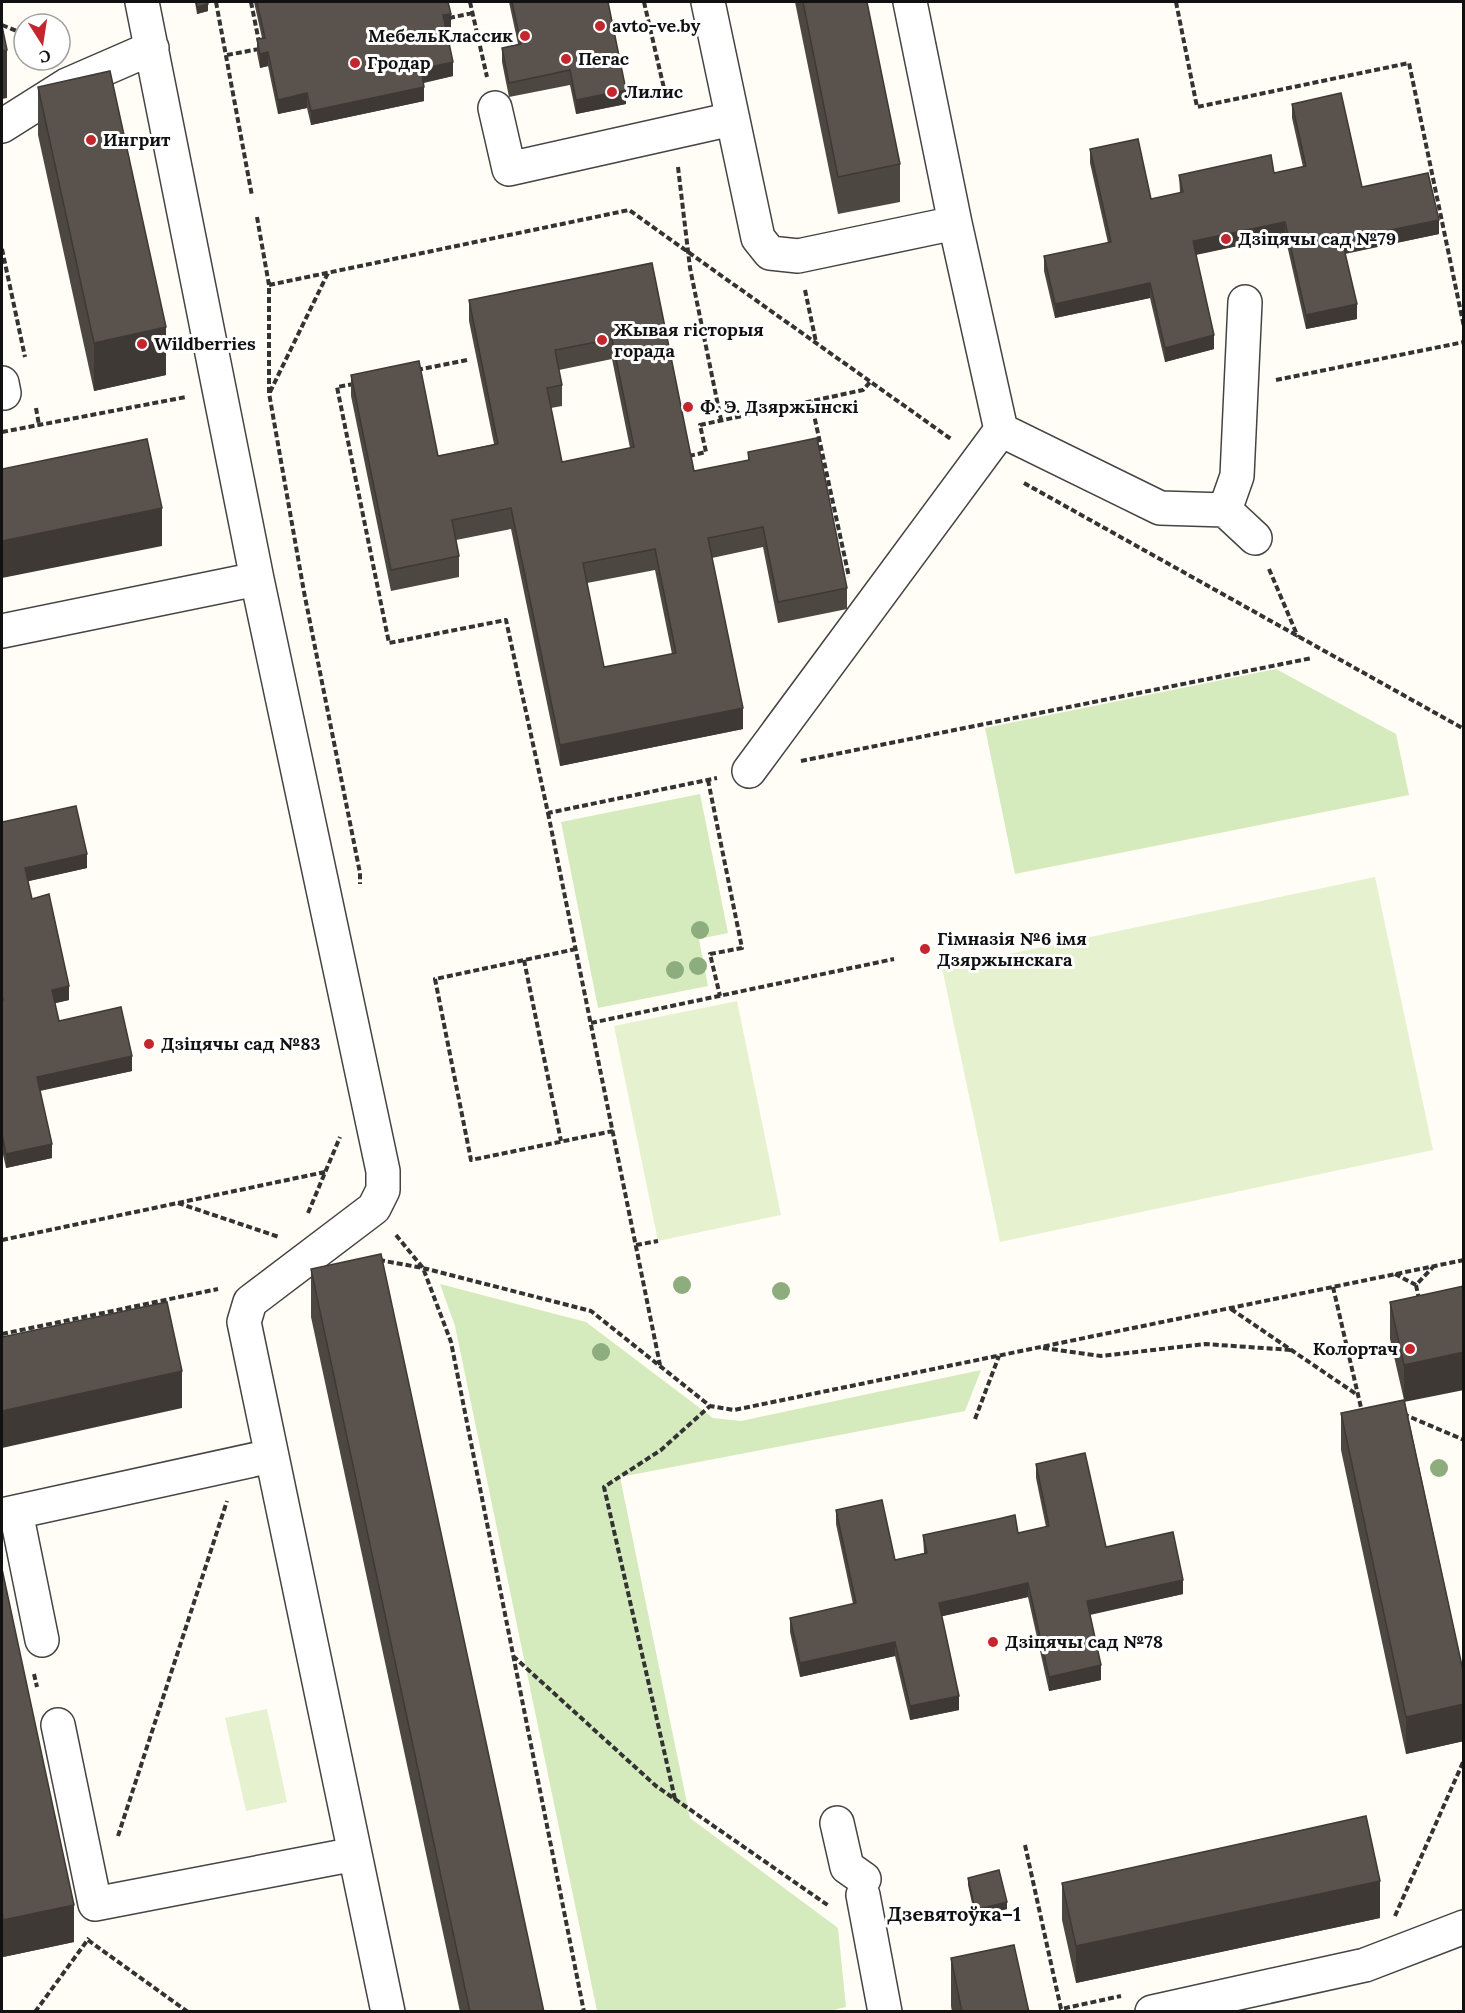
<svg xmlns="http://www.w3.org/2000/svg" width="1465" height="2013" viewBox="0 0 1465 2013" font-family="Lora,serif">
  <rect width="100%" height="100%" fill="#fffdf5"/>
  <!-- green -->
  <path fill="#d5ebbd" d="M1276 669 1396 734 1409 795 1015 874 985 728Z
    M700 794 728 933 699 939 708 986 598 1008 561 822Z
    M440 1284 586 1322 713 1418 741 1421 981 1370 965 1411 620 1477 690 1818 838 1928 846 2007 825 2012 597 2011 455 1326Z"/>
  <!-- pitch -->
  <path fill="#e6f2cf" d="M1375 877 1433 1150 1000 1242 942 968Z
    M737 1001 781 1215 658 1241 614 1026Z
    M267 1709 287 1802 246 1811 225 1718Z"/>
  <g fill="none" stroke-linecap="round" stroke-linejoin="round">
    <defs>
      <path id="minor" d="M142 2 257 579 383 1171V1190L374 1208 250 1302 244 1322 388 2012
        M708 2 758 238 770 253 798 256 955 223
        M910 2 955 223 1001 430 1160 508 1225 510 1237 476 1245 302
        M495 108 509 169 732 119
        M2 126 67 85 152 48
        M2 383 4 393
        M1225 510 1255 538
        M2 631 257 579
        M749 771 1001 430
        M16 1512 42 1640
        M2 1515 271 1456
        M58 1725 95 1904 355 1854
        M837 1823 847 1867 864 1879
        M863 1895 885 2012
        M1152 2012 1365 1965 1464 1927"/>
    </defs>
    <!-- minor casing -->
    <use href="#minor" stroke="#444" stroke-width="36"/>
    <!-- path -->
    <path stroke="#333" stroke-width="4" stroke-dasharray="6 3" stroke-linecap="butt" d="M216 2 252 196
      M251 2 259 42
      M470 2 487 77
      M644 2 666 97
      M1176 2 1197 107 1409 63 1464 327
      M449 18 473 13
      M2 25 24 34
      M227 55 259 49
      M678 167 690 268 721 420
      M257 217 269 285V393L304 592 360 873V884
      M2 249 25 357
      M269 285 629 210 951 439
      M805 290 816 342
      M417 370 467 360
      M1276 380 1464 342
      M354 384 337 387 389 643 506 620 548 813 717 778
      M270 392 328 273
      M811 401 849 577
      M36 408 39 425
      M2 432 186 397
      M689 456 706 452 700 425 863 390 871 381
      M1024 483 1464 729
      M1269 569 1298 637
      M801 761 1312 658
      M708 780 742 948 710 954 720 996
      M548 813 660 1365
      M576 949 435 979 471 1160 613 1131
      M524 960 561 1141
      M591 1023 894 959
      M178 1203 279 1237
      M308 1213 340 1137
      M396 1235 423 1268 451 1342 584 2012
      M2 1240 325 1172
      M636 1245 658 1241
      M379 1260 423 1268 591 1311 710 1406 734 1410 1464 1260
      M1395 1274 1416 1285 1433 1267
      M1416 1285 1419 1299
      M1333 1287 1362 1412
      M1231 1309 1359 1396
      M2 1334 218 1289
      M1043 1348 1101 1356 1205 1344 1292 1350
      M1403 1414 1464 1440
      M975 1419 999 1356
      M513 1656 656 1786 829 1906
      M34 1674 37 1687
      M675 1799 604 1487 661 1450 710 1406
      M118 1836 227 1501
      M1025 1845 1061 2009 1121 1996
      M1395 1916 1464 1760
      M88 1940 188 2012
      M35 2012 89 1938"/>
    <!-- minor -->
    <use href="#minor" stroke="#fff" stroke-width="33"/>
  </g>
  <!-- trees -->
  <g fill="#8dad7f">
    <circle cx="700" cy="930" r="9"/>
    <circle cx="698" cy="966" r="9"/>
    <circle cx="675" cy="970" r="9"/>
    <circle cx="682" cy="1285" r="9"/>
    <circle cx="781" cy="1291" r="9"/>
    <circle cx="601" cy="1352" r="9"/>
    <circle cx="1439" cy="1468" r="9"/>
  </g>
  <!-- wall -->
  <path fill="#4d4742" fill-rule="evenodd" d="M195 2H208V11L197 14Z
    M254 2H448L451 28 446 29 453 76 424 83V101L311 125 307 108 278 114 268 66 260 68 257 53V39L262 38Z
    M509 2H608L626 104 576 114 570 85 509 97 502 62V48L518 44Z
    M795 2H867L900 164V202L838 214Z
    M38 87 166 375 94 391 38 135Z
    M1292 104 1362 187 1439 234 1345 254 1357 319 1306 329 1285 236 1196 255 1214 349 1165 362 1150 298 1055 318 1044 271V256L1108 243 1090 163V149L1151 199 1180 193 1179 175 1274 173 1303 167 1292 118Z
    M652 263 694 471 748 460V452L847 588V609L778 623 763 547 712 558 743 729 560 766 511 529 456 540 459 556V577L391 591 351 396V375L438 456 494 444 469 321V300ZM612 359 630 448 562 462 551 408 562 406V385L559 370ZM655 570 672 654 604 667 587 583Z
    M2 822 87 868 28 881 32 899 69 1000 55 1003 59 1021 132 1071 40 1091 52 1158 6 1168 2 1150Z
    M311 1269 544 2012H460L311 1317Z
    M1464 1286 1405 1402 1464 1675V1741L1406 1754 1341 1450V1413L1404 1400 1390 1339V1302Z
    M1036 1464 1106 1547 1183 1594 1090 1615 1101 1680 1049 1691 1028 1597 942 1616 959 1710 910 1720 895 1656 800 1677 790 1632V1618L853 1604 836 1524V1510L895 1560 924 1553 923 1535 1018 1533 1046 1527 1036 1478Z
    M2 1569 74 1942 3 1957 2 1948Z
    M968 1878 1007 1909 975 1917 968 1885Z
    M1062 1883 1380 1918 1076 1983 1062 1920Z
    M951 1958 1029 2012H952L951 2006Z"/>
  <!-- shaded-wall -->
  <path fill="#3f3936" d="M208 4V11L197 14V7Z
    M451 14V28L443 30V15Z
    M7 50V98L2 99V51Z
    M268 52V66L260 68V54Z
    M453 62V76L421 83V69Z
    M424 87V101L311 125V111Z
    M626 90V104L576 114V100Z
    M307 93V108L278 114V100Z
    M1439 220V234L1342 254V240Z
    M1285 222V236L1193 255V241Z
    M1150 283V298L1055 318V304Z
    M1357 304V319L1306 329V315Z
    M166 327V375L94 391V343Z
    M1214 335V349L1165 362V348Z
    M162 508V546L2 578V541Z
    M743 708V729L560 766V745Z
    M87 854V868L25 882V868Z
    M69 986V1000L52 1004V990Z
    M132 1056V1071L37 1091V1077Z
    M52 1144V1158L6 1168V1154Z
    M1464 1352V1390L1404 1402V1365Z
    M182 1371V1408L2 1448V1411Z
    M1183 1580V1594L1087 1615V1601Z
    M1028 1583V1597L939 1617V1603Z
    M895 1642V1656L800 1677V1663Z
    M1101 1665V1680L1049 1691V1677Z
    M959 1696V1710L910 1720V1706Z
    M1464 1704V1741L1406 1754V1717Z
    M1380 1881V1918L1076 1983V1946Z
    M1007 1902V1909L975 1917V1910Z
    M74 1905V1942L3 1957V1920Z"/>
  <!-- building -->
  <path fill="#5a524d" stroke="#3f3936" stroke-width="1.5" fill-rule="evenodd" d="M196 2H208V4L197 7Z
    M257 2H448L451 14 443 15 453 62 421 69 424 87 311 111 307 93 278 100 268 52 260 54 257 39 265 38Z
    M512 2H608L626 90 576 100 570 70 509 83 502 48 521 44Z
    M803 2H867L900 164 838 177Z
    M2 26 7 50 2 51Z
    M110 71 166 327 94 343 38 87Z
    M1341 93 1362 187 1428 173 1439 220 1342 240 1357 304 1306 315 1285 222 1193 241 1214 335 1165 348 1150 283 1055 304 1044 256 1111 242 1090 149 1138 139 1151 199 1183 192 1179 175 1271 155 1274 173 1306 166 1292 104Z
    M652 263 694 471 749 460 748 452 817 438 847 588 778 602 763 527 708 538 743 708 560 745 511 508 452 520 459 556 391 570 351 375 419 361 438 456 498 444 469 300ZM612 339 634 447 562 462 547 388 562 385 555 350ZM655 549 676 653 604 667 583 563Z
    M147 439 162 508 2 541V469Z
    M76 806 87 854 25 868 32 899 49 894 69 986 52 990 59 1021 121 1007 132 1056 37 1077 52 1144 6 1154 2 1135V1000H3L2 995V822Z
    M381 1254 544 2012H470L311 1269Z
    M1464 1286V1352L1404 1365 1390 1302Z
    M167 1302 182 1371 2 1411V1337Z
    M1404 1400 1464 1675V1704L1406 1717 1341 1413Z
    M1085 1453 1106 1547 1173 1532 1183 1580 1087 1601 1101 1665 1049 1677 1028 1583 939 1603 959 1696 910 1706 895 1642 800 1663 790 1618 856 1603 836 1510 882 1500 895 1560 927 1553 923 1535 998 1519 1015 1515 1018 1533 1049 1526 1036 1464Z
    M2 1569 74 1905 3 1920 2 1911Z
    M1366 1816 1380 1881 1076 1946 1062 1883Z
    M999 1870 1007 1902 975 1910 968 1878Z
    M1014 1945 1029 2012H962L951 1958Z"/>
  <!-- markers -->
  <g fill="#c4262e" stroke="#fff" stroke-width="2">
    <circle cx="600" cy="26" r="6"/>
    <circle cx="525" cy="36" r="6"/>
    <circle cx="566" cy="59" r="6"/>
    <circle cx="355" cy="63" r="6"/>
    <circle cx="612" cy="92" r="6"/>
    <circle cx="91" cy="140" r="6"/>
    <circle cx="1226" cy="239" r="6"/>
    <circle cx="602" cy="340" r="6"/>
    <circle cx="142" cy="344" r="6"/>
    <circle cx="688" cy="407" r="6"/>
    <circle cx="925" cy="949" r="6"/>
    <circle cx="149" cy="1044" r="6"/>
    <circle cx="1410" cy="1349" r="6"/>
    <circle cx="993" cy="1642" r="6"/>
  </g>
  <g text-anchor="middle" stroke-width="6" stroke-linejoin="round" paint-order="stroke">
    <!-- poi labels -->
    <g font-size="18" font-weight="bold" fill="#111" stroke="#fff" text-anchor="start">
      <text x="612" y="32">avto-ve.by</text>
      <text x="513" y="42" text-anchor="end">МебельКлассик</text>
      <text x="578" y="65">Пегас</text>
      <text x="367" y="69">Гродар</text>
      <text x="624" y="98">Лилис</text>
      <text x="103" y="146">Ингрит</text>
      <text x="1238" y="245">Дзіцячы сад №79</text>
      <text x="614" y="336">Жывая гісторыя<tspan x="614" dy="21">горада</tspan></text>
      <text x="154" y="350">Wildberries</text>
      <text x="700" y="413">Ф. Э. Дзяржынскі</text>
      <text x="937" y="945">Гімназія №6 імя<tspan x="937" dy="21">Дзяржынскага</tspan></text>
      <text x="161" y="1050">Дзіцячы сад №83</text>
      <text x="1398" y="1355" text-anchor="end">Колортач</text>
      <text x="1005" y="1648">Дзіцячы сад №78</text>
    </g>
    <!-- neighbourhood labels -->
    <g font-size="20" font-weight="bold" fill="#111" stroke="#fff">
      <text x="954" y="1921">Дзевятоўка–1</text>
    </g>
  </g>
  <!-- border -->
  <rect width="1465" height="2013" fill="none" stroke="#111111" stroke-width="6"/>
  <!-- north arrow -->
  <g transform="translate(42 42) rotate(168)"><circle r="28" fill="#ffffff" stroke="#a0a0a0" stroke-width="1.5"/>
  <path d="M0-4.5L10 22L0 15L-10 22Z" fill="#c4262e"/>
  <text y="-9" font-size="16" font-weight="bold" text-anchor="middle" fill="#111111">С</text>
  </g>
</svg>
